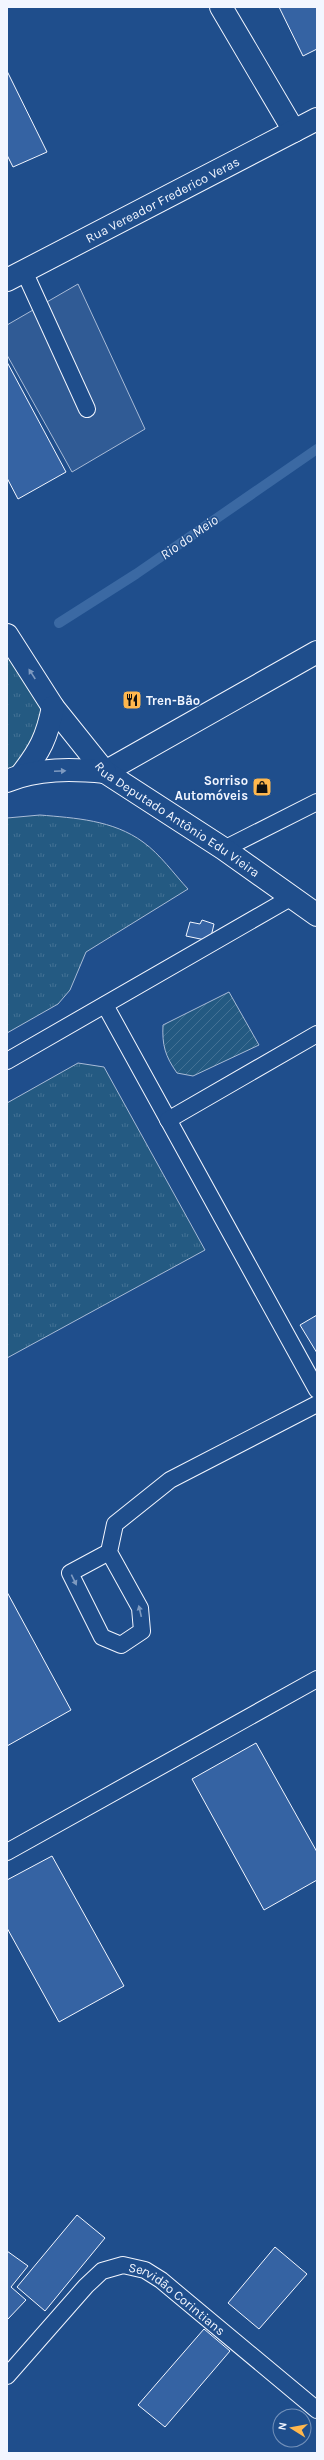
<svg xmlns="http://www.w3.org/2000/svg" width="324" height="2460" viewBox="0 0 324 2460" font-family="Karla,sans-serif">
  <defs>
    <pattern id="grass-tufts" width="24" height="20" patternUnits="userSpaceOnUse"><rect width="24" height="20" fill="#245a82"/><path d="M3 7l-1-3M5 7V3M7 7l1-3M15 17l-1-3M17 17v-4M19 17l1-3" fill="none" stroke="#447295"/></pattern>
    <pattern id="garden-furrows" width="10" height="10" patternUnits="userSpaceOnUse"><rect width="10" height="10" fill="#245a82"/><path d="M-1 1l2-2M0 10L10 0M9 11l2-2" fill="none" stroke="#447295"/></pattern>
  </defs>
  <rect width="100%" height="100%" fill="#1f4e8c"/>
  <!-- grass -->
  <path fill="url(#grass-tufts)" stroke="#a8bbd7" d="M7 647 42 702 44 719 24 760 7 774Z
    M40 815C75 818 113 820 143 842 160 854 174 874 188 889L86 952 70 990 58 1004 7 1033V818Z
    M78 1063 104 1067 205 1250 7 1358V1103Z"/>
  <!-- garden -->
  <path fill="url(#garden-furrows)" stroke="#a8bbd7" d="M229 992 259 1045 193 1076 177 1073C165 1056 162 1045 163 1025Z"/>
  <!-- parking -->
  <path fill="#305b95" stroke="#a8bbd7" d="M78 284 145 429 72 472 7 355V325Z"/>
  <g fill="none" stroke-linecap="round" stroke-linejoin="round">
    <!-- stream -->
    <path stroke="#3b69a3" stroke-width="10" d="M59 623 136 574 317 449"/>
  </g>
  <!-- building -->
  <path fill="#3563a3" stroke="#f2f6ff" d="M279 7H317V49L303 56Z
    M7 71 47 152 13 167 7 155Z
    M7 362 66 472 18 499 7 478Z
    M202 920 214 924 210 941 186 936 190 922 200 924Z
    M317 1315V1353L300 1325Z
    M7 1592 71 1710 7 1746Z
    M256 1743 317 1852V1880L264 1910 192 1779Z
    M52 1856 124 1986 59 2022 7 1928V1880Z
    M77 2215 105 2238 45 2311 17 2287Z
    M275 2247 307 2274 259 2329 228 2303Z
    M7 2251 28 2266 11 2287 26 2300 7 2320Z
    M204 2329 230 2351 165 2427 138 2405Z"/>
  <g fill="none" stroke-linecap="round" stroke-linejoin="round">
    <defs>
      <g id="lane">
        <path d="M24 271 87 409"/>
        <path d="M224 849 317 802"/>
        <path d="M105 1005 317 1390"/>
        <path d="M7 1061 292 897"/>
        <path d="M168 1120 317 1034"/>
        <path d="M109 1552 70 1573 102 1637 121 1645 142 1631 140 1608 109 1552 115 1524 170 1480 317 1404"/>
        <path d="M7 1852 317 1679"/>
        <path id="s1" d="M7 2376 86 2286 102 2271 123 2265 145 2270 161 2280 317 2410"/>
      </g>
      <g id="street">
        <path d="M221 7 294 131"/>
        <path id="s2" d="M7 280 317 119"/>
        <path d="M105 772 317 652"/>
      </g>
      <g id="primary">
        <path id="s3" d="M7 635 53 707 105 772 224 849 317 915"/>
        <path d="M21 775C40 751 47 737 53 707"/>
        <path d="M7 781C37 768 73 769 105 772"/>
      </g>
    </defs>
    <!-- lane casing -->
    <use href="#lane" stroke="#f2f6ff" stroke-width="18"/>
    <!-- street casing -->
    <use href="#street" stroke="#f2f6ff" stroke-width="24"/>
    <!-- primary casing -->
    <use href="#primary" stroke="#f2f6ff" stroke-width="24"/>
    <!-- lane -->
    <use href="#lane" stroke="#1f4e8c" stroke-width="16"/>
    <!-- street -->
    <use href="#street" stroke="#1f4e8c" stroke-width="22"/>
    <!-- primary -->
    <use href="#primary" stroke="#1f4e8c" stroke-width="22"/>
  </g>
  <!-- one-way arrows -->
  <defs><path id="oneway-solid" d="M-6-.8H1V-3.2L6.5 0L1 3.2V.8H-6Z"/></defs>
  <g fill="#7e9ac0">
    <use href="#oneway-solid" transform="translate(32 674) rotate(-123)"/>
    <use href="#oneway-solid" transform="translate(60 771) rotate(-3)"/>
    <use href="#oneway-solid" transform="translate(74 1580) rotate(64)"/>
    <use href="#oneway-solid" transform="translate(140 1611) rotate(-103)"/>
  </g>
  <!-- icons -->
  <defs>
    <symbol id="restaurant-square" viewBox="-11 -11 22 22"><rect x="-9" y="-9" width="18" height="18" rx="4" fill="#ffb74d" stroke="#1f4e8c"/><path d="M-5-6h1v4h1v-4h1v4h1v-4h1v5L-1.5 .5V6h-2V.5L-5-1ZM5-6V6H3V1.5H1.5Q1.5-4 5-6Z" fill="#111"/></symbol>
    <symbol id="shop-square" viewBox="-11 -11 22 22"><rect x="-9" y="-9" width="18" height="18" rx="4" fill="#ffb74d" stroke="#1f4e8c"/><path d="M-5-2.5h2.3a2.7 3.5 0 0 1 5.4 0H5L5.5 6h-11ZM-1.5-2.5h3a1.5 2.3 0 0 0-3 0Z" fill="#111"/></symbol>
  </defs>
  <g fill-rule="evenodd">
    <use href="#restaurant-square" x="121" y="689" width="22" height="22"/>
    <use href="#shop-square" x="251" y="776" width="22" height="22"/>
  </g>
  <g text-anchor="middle" stroke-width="3" stroke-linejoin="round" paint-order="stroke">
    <!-- street labels -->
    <g font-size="13" fill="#f2f6ff" stroke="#1f4e8c">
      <text dy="5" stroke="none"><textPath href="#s2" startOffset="175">Rua Vereador Frederico Veras</textPath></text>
      <text dy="5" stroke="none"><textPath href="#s3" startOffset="255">Rua Deputado Antônio Edu Vieira</textPath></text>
      <text dy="5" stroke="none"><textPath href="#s1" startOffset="228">Servidão Corintians</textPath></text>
    </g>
    <!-- poi labels -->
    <g font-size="13" font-weight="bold" fill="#f2f6ff" stroke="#1f4e8c" text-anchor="start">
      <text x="146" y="705">Tren-Bão</text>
      <text x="248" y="785" text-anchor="end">Sorriso<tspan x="248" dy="15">Automóveis</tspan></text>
    </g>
    <!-- water labels -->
    <g font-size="14" font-style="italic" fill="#f2f6ff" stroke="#1f4e8c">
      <text transform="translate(189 537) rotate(-35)" y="5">Rio do Meio</text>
    </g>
  </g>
  <!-- border -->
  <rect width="324" height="2460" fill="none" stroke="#f2f6ff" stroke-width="16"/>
  <!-- north arrow -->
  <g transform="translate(292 2428) rotate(281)"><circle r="19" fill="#1f4e8c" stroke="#7391ba"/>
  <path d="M0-3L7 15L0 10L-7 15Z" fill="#ffb74d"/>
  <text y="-6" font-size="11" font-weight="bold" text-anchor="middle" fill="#f2f6ff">N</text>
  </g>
</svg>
